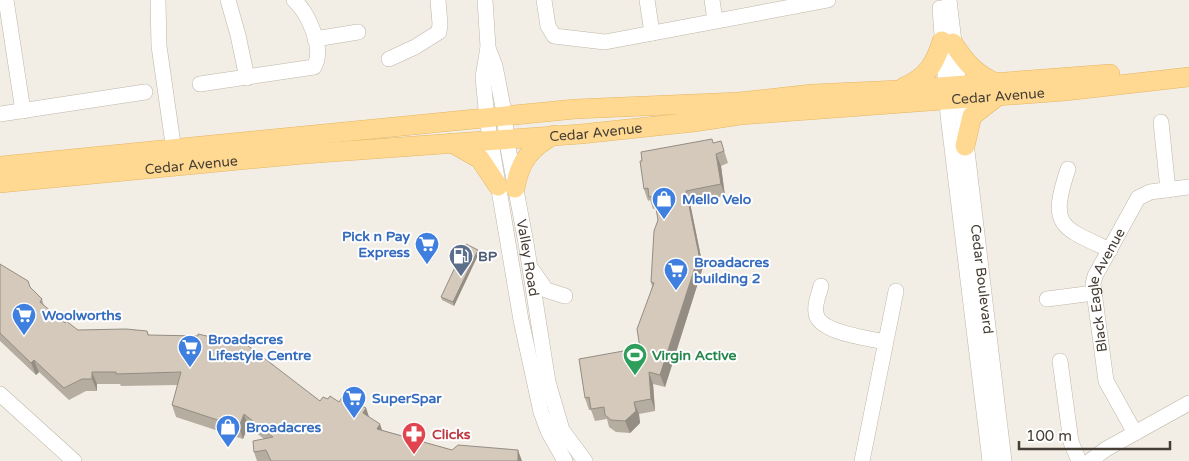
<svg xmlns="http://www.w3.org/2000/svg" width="1189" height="461" viewBox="0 0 1189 461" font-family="'Varela Round',sans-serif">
  <rect width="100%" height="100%" fill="#f3eee5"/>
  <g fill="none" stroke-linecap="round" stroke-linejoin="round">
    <defs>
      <g id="minor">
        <path d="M6 0 23 111"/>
        <path d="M158 0 159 46 175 158"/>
        <path d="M228 0 238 35 247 78"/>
        <path d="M485 0 488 47 483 77 487 119 521 320 541 412 548 431 565 461"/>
        <path d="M544 0 548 26 554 36 605 42 828 0"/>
        <path d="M647 0 652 33"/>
        <path d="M712 0 715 20"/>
        <path id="s1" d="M949 0 1004 461"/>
        <path d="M940 8 948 115 990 461"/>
        <path d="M315 39 358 32"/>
        <path id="s2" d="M488 48 495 66 503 107 508 148 526 243 548 382 562 430 585 461"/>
        <path d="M389 59 415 47 439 32 440 24 438 0"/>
        <path d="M200 84 314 67C325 49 308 13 294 0"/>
        <path d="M0 114 145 92"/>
        <path d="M1161 122 1168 190"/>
        <path d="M1068 169C1049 226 1060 227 1110 250"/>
        <path d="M533 271 546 290 565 296"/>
        <path d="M821 286C819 294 814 305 816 313 818 333 869 338 885 342"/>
        <path d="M1047 299 1094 293"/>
        <path d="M1060 361 1071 442 1079 461"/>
        <path d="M0 394 74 461"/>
        <path id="s3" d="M1135 433 1106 381 1093 284 1095 276 1138 198 1150 192 1189 187"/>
        <path d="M862 461 896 291"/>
        <path d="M1090 461 1106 449 1189 403"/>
      </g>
      <g id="major">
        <path d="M953 43C965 61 974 73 994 82"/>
        <path d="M904 87C927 77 935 64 942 41"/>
        <path d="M452 143 480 159 498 186"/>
        <path d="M965 146 972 116 999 95"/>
        <path d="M0 166 575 109 739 102 812 94 899 90 1110 74"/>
        <path id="s4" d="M0 183 304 154 581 134 694 122 740 115 1065 91 1189 77"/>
        <path d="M515 188C520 161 530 148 554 135"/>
      </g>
    </defs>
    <!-- minor casing -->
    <use href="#minor" stroke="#beb5a8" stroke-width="16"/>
    <!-- major casing -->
    <use href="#major" stroke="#e4b562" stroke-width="20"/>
    <!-- minor -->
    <use href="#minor" stroke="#fff" stroke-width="15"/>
    <!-- major -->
    <use href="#major" stroke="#ffd992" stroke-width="19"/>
  </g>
  <!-- wall -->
  <path fill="#b6ada1" d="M721 141 728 163 721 166 725 196 690 203 703 267 665 387 653 384 655 411 639 414 640 423 630 433 616 432 609 427 607 419 595 421 591 410H589L585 398 640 348 652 286 651 282 658 220 656 208 653 209 650 200 648 201 644 189 713 143Z
    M478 250 479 253 454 306 442 300 441 297Z
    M0 264 30 287 42 299 44 306 65 323 78 330 147 331 149 335 320 401 328 399 366 408 369 417 382 430 452 450 522 461H257L254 452 264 439 248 426 243 439 176 417 172 405 178 385 121 386 120 384H97V391H86L69 400 39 372 36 375 0 341Z"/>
  <!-- shaded-wall -->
  <path fill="#948d83" d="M716 154 721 166 725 196 721 184Z
    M686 191 690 203 703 267 665 387 660 375Z
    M478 250 479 253 454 306 453 302Z
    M34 360 39 372 36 375 31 363Z
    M92 372 97 384V391L92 379Z
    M649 372 653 384 655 411 651 399Z
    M634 402 639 414 640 423 630 433 625 421Z
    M366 408 370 420 363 413Z
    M244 414 248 426 243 439 239 427Z
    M380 424 384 436 377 429Z
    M518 450 522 461H518Z"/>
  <!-- building -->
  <path fill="#d4c9bb" stroke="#948d83" d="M712 139 713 143 721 141 724 151 716 154 721 184 686 191 699 255 660 375 649 372 651 399 634 402 636 411 625 421 611 420 605 415 604 407 591 409 589 397 585 398 579 359 640 348 637 329 654 283 651 282 654 231 658 220 654 196 649 197 648 188 644 189 640 161H642L641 152Z
    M466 244 478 250 453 302 441 297Z
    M0 264 28 281 30 287 42 299 40 302 65 323 66 321 78 330 126 329 147 331 148 335 198 336V334L247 345 320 401 323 397 328 399 330 396 339 402 343 396 366 408 363 413 380 424 377 429 452 450 458 445 518 450V461H271L266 450 254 452 253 441 273 437 244 414 239 427 172 405 181 372 116 374V372H92V379H82L64 388 34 360 31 363 0 333Z"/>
  <!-- icons -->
  <defs>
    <symbol id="shop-pin" viewBox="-11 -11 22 30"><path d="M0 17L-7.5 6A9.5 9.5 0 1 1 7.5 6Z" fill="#3f7fe0" stroke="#fff"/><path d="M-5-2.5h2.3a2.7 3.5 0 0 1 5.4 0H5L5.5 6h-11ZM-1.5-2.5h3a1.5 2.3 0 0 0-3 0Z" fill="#fff"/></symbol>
    <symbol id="supermarket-pin" viewBox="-11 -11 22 30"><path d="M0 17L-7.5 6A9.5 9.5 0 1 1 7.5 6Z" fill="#3f7fe0" stroke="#fff"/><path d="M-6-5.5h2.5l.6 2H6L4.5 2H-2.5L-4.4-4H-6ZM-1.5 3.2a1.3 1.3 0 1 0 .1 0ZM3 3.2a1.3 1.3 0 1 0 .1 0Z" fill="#fff"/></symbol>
    <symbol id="fuel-pin" viewBox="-11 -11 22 30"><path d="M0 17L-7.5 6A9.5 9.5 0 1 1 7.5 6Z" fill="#5c6f8a" stroke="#fff"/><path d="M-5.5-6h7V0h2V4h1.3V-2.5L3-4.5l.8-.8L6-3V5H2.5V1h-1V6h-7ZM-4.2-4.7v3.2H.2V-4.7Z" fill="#fff"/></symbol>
    <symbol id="stadium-pin" viewBox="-11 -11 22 30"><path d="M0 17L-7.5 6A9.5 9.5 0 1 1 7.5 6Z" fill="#2e9e5b" stroke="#fff"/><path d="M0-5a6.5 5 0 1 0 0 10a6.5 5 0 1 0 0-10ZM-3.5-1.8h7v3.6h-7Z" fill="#fff"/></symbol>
    <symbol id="pharmacy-pin" viewBox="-11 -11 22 30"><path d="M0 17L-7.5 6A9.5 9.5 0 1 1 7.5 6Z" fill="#e0444e" stroke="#fff"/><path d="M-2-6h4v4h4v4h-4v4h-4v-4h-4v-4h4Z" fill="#fff"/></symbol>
  </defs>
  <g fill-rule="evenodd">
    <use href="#shop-pin" x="650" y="185" width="28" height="38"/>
    <use href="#supermarket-pin" x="413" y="230" width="28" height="38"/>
    <use href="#fuel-pin" x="447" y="242" width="28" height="38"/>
    <use href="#supermarket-pin" x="662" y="256" width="28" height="38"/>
    <use href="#supermarket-pin" x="10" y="301" width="28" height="38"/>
    <use href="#supermarket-pin" x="176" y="333" width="28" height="38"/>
    <use href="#stadium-pin" x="621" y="341" width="28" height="38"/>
    <use href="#supermarket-pin" x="340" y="384" width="28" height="38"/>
    <use href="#shop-pin" x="214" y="413" width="28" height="38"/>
    <use href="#pharmacy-pin" x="400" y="420" width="28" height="38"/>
  </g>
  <g text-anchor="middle" stroke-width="4" stroke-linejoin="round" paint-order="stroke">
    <!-- street labels -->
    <g font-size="14" fill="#453e35" stroke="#fff">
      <text dy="5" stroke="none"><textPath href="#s4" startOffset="1002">Cedar Avenue</textPath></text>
      <text dy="5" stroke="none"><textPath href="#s4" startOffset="598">Cedar Avenue</textPath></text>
      <text dy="5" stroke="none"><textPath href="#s4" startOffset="192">Cedar Avenue</textPath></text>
      <text dy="5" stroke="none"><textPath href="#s2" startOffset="214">Valley Road</textPath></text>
      <text dy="5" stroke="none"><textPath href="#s1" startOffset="281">Cedar Boulevard</textPath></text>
      <text dy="5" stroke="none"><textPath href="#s3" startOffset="154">Black Eagle Avenue</textPath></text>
    </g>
    <!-- shop labels -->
    <g font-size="14" font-weight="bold" fill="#366cbe" stroke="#fff" text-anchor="start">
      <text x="682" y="204">Mello Velo</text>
      <text x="410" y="241" text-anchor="end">Pick n Pay<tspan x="410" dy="16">Express</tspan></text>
      <text x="694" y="267">Broadacres<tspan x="694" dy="16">building 2</tspan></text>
      <text x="42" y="320">Woolworths</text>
      <text x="208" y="344">Broadacres<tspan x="208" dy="16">Lifestyle Centre</tspan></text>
      <text x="372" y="403">SuperSpar</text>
      <text x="246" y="432">Broadacres</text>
    </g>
    <!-- service labels -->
    <g font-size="14" font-weight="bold" fill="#4e5e75" stroke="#fff" text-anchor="start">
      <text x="478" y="261">BP</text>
    </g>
    <!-- leisure labels -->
    <g font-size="14" font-weight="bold" fill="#27864d" stroke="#fff" text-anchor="start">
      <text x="652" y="360">Virgin Active</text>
    </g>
    <!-- health labels -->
    <g font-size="14" font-weight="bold" fill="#be3a42" stroke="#fff" text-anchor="start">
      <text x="432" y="439">Clicks</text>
    </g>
  </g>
  <!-- scale -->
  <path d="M1019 441v8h151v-8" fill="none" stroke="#453e35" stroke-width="2.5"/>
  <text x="1026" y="441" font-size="15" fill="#453e35" stroke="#ffffff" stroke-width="4" paint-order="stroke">100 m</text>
</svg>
